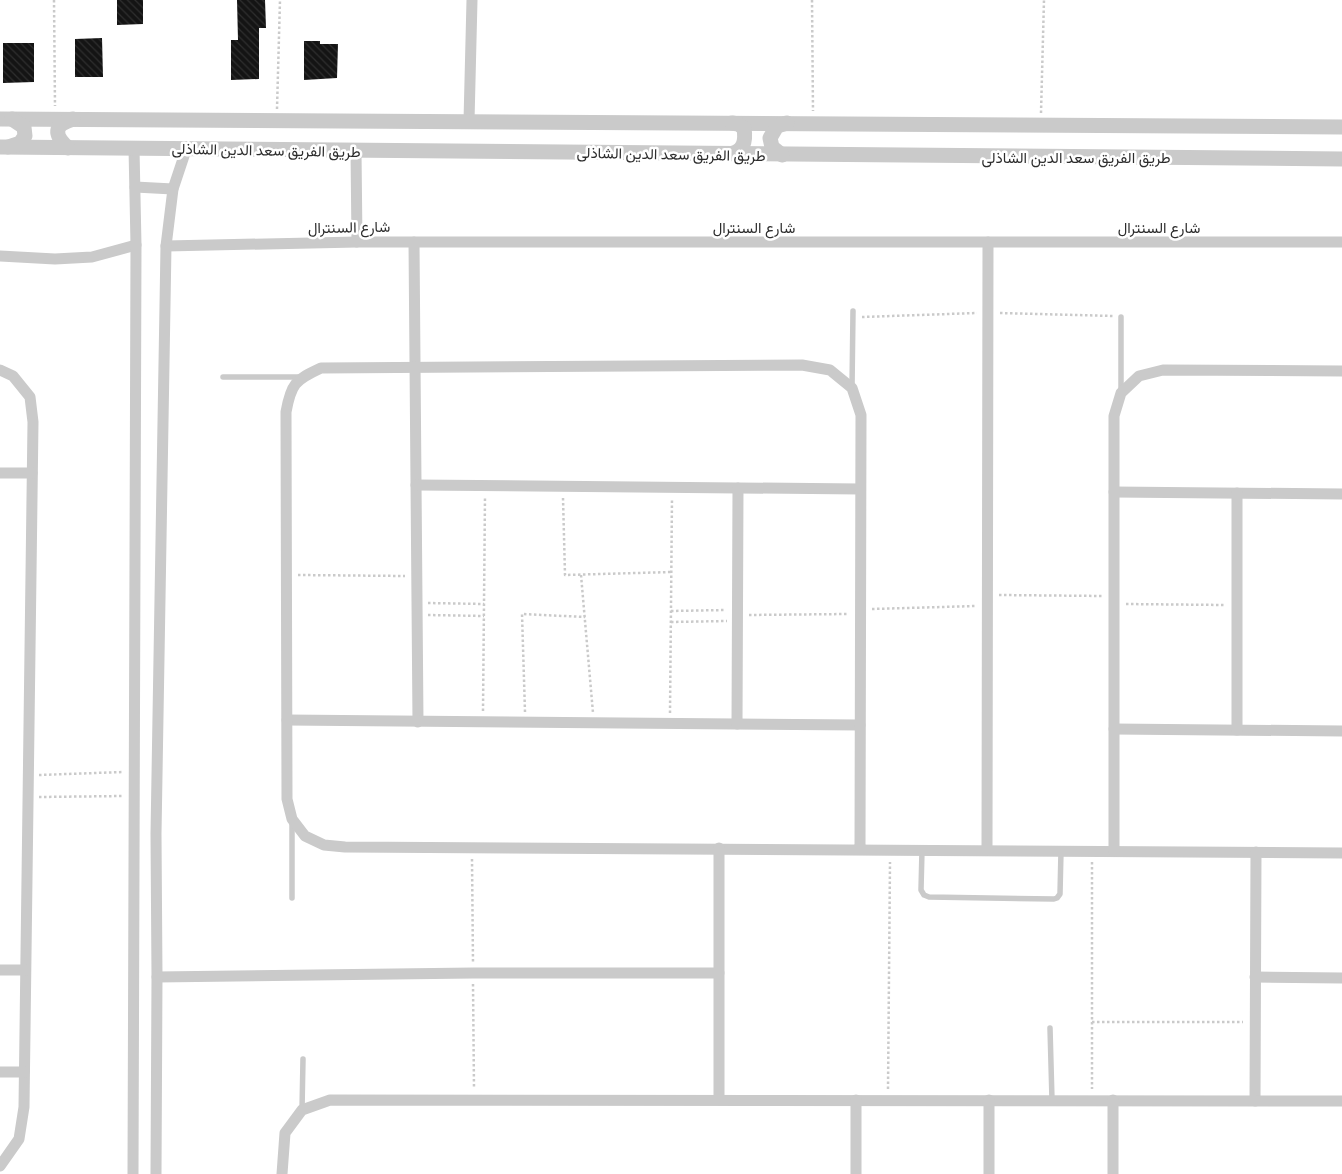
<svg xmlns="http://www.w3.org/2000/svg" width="1342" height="1174" viewBox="0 0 1342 1174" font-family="'IBM Plex Sans',Vazirmatn,sans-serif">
<defs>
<pattern id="building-back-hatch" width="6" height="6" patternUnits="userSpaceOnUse" patternTransform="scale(1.25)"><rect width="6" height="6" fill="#141414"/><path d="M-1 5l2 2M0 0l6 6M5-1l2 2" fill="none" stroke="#2e2e2e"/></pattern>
</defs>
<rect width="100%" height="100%" fill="#fff"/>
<!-- building -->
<g fill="url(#building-back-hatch)">
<polygon points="117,0 143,0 143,24 117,25"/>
<polygon points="237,0 265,0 266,28 259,28 259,79 231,80 231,40 238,40"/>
<polygon points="102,38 103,77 75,77 75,39"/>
<polygon points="304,41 320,41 320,44 338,44 337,78 304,80"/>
<polygon points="3,43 34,43 34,82 3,83"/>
</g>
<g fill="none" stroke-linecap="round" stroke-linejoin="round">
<!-- path -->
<g stroke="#cacaca" stroke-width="2.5" stroke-dasharray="2.5 2.5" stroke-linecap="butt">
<polyline points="54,0 55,106"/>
<polyline points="812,0 813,111"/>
<polyline points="277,109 280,0"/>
<polyline points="1041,113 1044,0"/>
<polyline points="1000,313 1114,316"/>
<polyline points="862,317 977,313"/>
<polyline points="563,498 565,575 672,572"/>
<polyline points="298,575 405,576"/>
<polyline points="581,575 593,713"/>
<polyline points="999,595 1103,596"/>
<polyline points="428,603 484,604"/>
<polyline points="1126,604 1225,605"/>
<polyline points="872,609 976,606"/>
<polyline points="671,611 726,610"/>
<polyline points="428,615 484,616"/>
<polyline points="749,615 848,614"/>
<polyline points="671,622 727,621"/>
<polyline points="483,711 485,496"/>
<polyline points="525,712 522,614 585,617"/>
<polyline points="670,713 672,498"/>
<polyline points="39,775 123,772"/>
<polyline points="39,797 124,796"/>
<polyline points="472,859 473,963"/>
<polyline points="1092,862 1092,1089"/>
<polyline points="473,984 474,1088"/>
<polyline points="1092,1022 1243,1022"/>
<polyline points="888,1089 890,862"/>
</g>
<!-- service -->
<g stroke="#cacaca" stroke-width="5.5">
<polyline points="223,377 302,377"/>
<polyline points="852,388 853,311"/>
<polyline points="1121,391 1121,317"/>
<polyline points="922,850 921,890 924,895 929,897 1054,899 1057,898 1060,894 1061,851"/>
<polyline points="292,898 292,821"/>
<polyline points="1050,1028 1052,1100"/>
<polyline points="302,1110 303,1059"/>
</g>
<!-- minor -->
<g stroke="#cacaca" stroke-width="11">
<polyline points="469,121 472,0"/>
<polyline points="356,151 357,242"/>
<polyline points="135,187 173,189"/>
<polyline points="414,242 418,722"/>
<polyline points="166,246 357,242 1342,242"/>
<polyline points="0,256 55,259 92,257 136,245"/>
<polyline points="0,370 13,376 30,397 33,422 24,1107 19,1139 0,1166"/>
<polyline points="0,473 32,473"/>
<polyline points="416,485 860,489"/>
<polyline points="1114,492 1342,494"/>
<polyline points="287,720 860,725"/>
<polyline points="737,724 738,488"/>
<polyline points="1114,729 1342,731"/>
<polyline points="1237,730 1237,493"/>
<path d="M 860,849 L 861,415 L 852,388 L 830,370 L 802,365 L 321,368 C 295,380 291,384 286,412 L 287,799 L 292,819 L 305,836 L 324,845 L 345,847 L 1342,853"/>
<polyline points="987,850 988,242"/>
<polyline points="1114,851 1114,416 1121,393 1139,376 1163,370 1342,371"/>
<polyline points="0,970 25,970"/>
<polyline points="157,977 473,973 719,973"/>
<polyline points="1255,977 1342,978"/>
<polyline points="0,1072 24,1072"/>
<polyline points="719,1100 719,848"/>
<polyline points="1255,1101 1256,852"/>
<polyline points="133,1174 136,245 134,148"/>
<polyline points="156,1174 157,977 156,834 166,246 173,189 186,150"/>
<polyline points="282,1174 285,1133 302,1110 330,1100 1342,1101"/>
<polyline points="856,1174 856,1100"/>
<polyline points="989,1174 989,1100"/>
<polyline points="1113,1174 1113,1100"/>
</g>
<!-- tertiary -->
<g stroke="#cacaca" stroke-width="15">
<polyline points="0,119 1342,127"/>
<polyline points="0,147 1342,159"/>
<polyline points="8,147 20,143 25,136 24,127 12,119"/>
<path d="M 68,148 C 54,135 53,125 73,119"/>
<path d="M 729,154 C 744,152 746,141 744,128 L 738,124 L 732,123"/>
<polyline points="782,155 772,147 770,138 777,126 787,123"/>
</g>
</g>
<g text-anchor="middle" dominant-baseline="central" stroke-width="5" stroke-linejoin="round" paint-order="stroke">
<!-- street labels -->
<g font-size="15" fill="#2d2d2d" stroke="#fff">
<text transform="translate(266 150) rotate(1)">طريق الفريق سعد الدين الشاذلى</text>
<text transform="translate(671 154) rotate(1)">طريق الفريق سعد الدين الشاذلى</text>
<text x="1076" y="157">طريق الفريق سعد الدين الشاذلى</text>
<text transform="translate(349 227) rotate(-1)">شارع السنترال</text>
<text x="754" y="227">شارع السنترال</text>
<text x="1159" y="227">شارع السنترال</text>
</g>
</g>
</svg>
